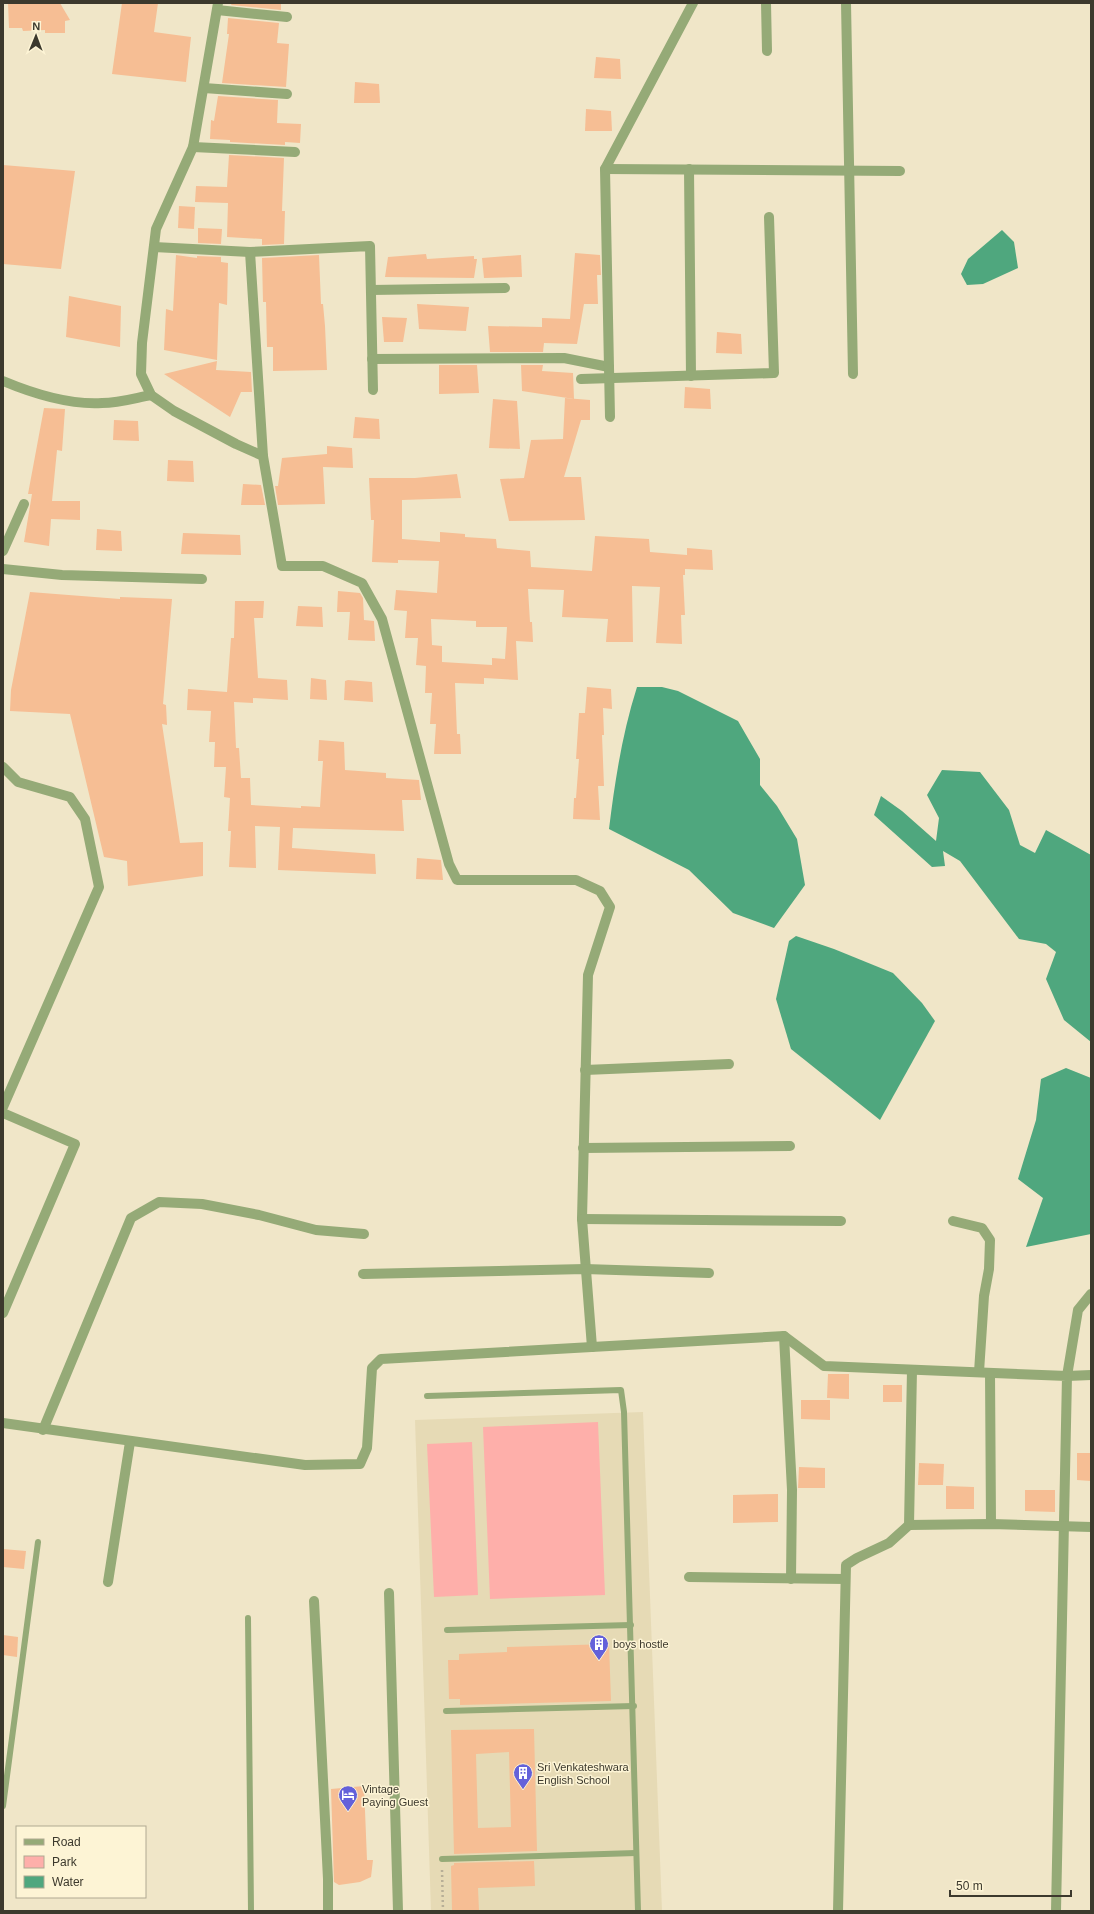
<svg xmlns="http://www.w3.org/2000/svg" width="1094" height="1914" viewBox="0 0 1094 1914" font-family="Helvetica,sans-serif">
<rect width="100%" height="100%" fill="#f0e6c8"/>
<!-- built -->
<polygon fill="#e6dab5" points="643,1412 662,1911 431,1911 415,1420"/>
<!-- green -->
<g fill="#feafaa">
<polygon points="598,1422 605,1595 490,1599 483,1427"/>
<polygon points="472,1442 478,1595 434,1597 427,1444"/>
</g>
<!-- water -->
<g fill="#4fa77e">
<polygon points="1002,230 1014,242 1018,268 983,284 967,285 961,274 968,259"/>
<path d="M 637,687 L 662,687 L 678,691 L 738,721 L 760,759 L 760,785 L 777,806 L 797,839 L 805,885 L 774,928 L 733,913 L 689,870 L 609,829 C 615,781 622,734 637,687 Z"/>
<polygon points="942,770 980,772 1009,810 1020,845 1035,853 1046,830 1091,855 1091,1042 1064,1020 1046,979 1056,952 1046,944 1019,939 960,861 943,851 945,866 932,867 874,815 881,796 902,811 936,841 939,818 927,795"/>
<polygon points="796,936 834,949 893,973 922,1003 935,1021 880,1120 791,1049 776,999 789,941"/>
<polygon points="1066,1068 1091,1078 1091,1234 1026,1247 1043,1198 1018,1179 1036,1120 1041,1079"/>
</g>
<!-- building -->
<g fill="#f6be94" fill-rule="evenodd">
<polygon points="8,3 60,3 70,20 65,21 65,33 45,33 45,30 23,31 22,28 9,28"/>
<polygon points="122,3 158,3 154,32 191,37 186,82 112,74"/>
<polygon points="232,3 281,3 281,10 231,5"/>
<polygon points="228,18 279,23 277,43 289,44 286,87 222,83 229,34 227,34"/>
<polygon points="596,57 620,59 621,79 594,78"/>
<polygon points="355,82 379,84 380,103 354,103"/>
<polygon points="218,96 278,100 277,123 301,124 300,143 285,142 285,145 230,142 230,140 210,139 211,120 214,121"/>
<polygon points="586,109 611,111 612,131 585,131"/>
<polygon points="229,155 284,158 282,211 285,211 284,244 262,245 262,239 227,237 228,203 195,202 196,186 227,187"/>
<polygon points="3,165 75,171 61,269 3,264"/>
<polygon points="179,206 195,207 194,229 178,228"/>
<polygon points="198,228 222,229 221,244 198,243"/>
<polygon points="575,253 600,255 601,275 597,275 598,304 584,304 577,344 544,343 543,352 490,352 488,326 542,327 542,318 570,319"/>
<polygon points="426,254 427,259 474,256 474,259 477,259 474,278 385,277 388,257"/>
<polygon points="176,255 197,258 197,256 221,257 221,262 228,263 227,305 219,303 217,360 164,350 166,309 173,311"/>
<polygon points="319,255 321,304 323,304 325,326 327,370 273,371 273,347 267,347 266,302 263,302 262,258"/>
<polygon points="521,255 522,277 484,278 482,258"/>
<polygon points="69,296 121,306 120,347 66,337"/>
<polygon points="417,304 469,307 466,331 419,329"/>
<polygon points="382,317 407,318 403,342 384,342"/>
<polygon points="717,332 741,334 742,354 716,353"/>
<polygon points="217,361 216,370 251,372 252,392 241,392 230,417 164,374"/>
<polygon points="439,365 477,365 479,393 439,394"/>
<polygon points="521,365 543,365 542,371 573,373 574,399 522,391"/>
<polygon points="685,387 710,389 711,409 684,408"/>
<polygon points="565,398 590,400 590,420 581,420 564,477 581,477 585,520 509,521 500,479 524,478 531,440 563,439"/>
<polygon points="493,399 517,401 520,449 489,448"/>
<polygon points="44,408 65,409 62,451 57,450 52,501 80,501 80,520 51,519 49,546 24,542 32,494 28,494"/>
<polygon points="355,417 379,419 380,439 353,438"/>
<polygon points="114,420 138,421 139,441 113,440"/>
<polygon points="327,446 352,448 353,468 323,467 325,504 278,505 275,486 278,486 282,458 327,454"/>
<polygon points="168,460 193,461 194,482 167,481"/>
<path d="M 457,474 L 461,498 L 402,500 L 402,539 L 440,542 L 440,532 L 465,534 L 465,537 L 496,539 L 497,548 L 530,551 L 531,567 L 592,571 L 595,536 L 649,539 L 650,552 L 687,555 L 687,548 L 712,550 L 713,570 L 685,569 L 685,575 L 683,575 L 685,615 L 681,615 L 682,644 L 656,643 L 660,587 L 632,586 L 633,642 L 606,642 L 608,619 L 562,617 L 564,590 L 528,589 L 530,622 L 532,622 L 533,642 L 516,641 L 518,680 L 484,678 L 484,684 L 455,683 L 457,734 L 460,734 L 461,754 L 434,754 L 436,724 L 430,724 L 432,693 L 425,693 L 426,666 L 416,665 L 418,638 L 405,638 L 407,611 L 394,610 L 396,590 L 437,593 L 439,561 L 398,560 L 398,563 L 372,562 L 374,520 L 371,520 L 369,478 L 415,478 ZM 431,619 L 476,621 L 476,627 L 507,627 L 505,659 L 492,658 L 492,665 L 442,662 L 442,646 L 432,645 Z"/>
<polygon points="243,484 261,485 265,505 241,505"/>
<polygon points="97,529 121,531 122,551 96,550"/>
<polygon points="183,533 240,535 241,555 181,554"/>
<polygon points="338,591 360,593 363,598 364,620 374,621 375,641 348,640 350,612 337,612"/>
<polygon points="30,592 120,599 120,597 172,599 163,704 166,705 167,725 162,724 180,843 203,842 203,876 128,886 127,861 104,857 70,714 10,711 11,690"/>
<polygon points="235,601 264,601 263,618 254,618 258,678 287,680 288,700 253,698 253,703 234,702 236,748 239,748 241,778 250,778 251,805 301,808 301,806 320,807 323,761 318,761 319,740 344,742 345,770 386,773 386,778 419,780 421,800 402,800 404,831 293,828 292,848 375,854 376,874 278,870 280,827 255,826 256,868 229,867 231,831 228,831 230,798 224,797 226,767 214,767 215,742 209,742 211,711 187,710 188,689 227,692 231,638 234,638"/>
<polygon points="298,606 322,607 323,627 296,626"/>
<polygon points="311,678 326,680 327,700 310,699"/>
<polygon points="348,680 372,682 373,702 344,700 345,681"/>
<polygon points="587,687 611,689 612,709 603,708 604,735 602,735 604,786 598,786 600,820 573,819 574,798 576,798 579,759 576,759 579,713 585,713"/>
<polygon points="417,858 441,860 443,880 416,879"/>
<polygon points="828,1374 849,1374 849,1399 827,1398"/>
<rect x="883" y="1385" width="19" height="17"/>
<polygon points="801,1400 830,1400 830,1420 801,1419"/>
<polygon points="1077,1453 1091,1453 1091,1481 1077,1480"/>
<polygon points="919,1463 944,1464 943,1485 918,1485"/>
<polygon points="799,1467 825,1468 825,1488 798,1488"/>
<polygon points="946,1486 974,1487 974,1509 946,1509"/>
<polygon points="1025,1490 1055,1490 1055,1512 1025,1511"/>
<polygon points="778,1494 778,1522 733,1523 733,1495"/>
<polygon points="3,1549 26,1551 24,1569 3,1567"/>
<polygon points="3,1635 18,1637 17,1657 3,1655"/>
<polygon points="609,1644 611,1701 460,1705 460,1699 449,1699 448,1660 459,1660 459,1654 507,1652 507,1647"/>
<path d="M 534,1729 L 537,1851 L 454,1854 L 451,1730 ZM 509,1752 L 511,1827 L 478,1828 L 476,1754 Z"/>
<polygon points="364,1786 367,1860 373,1860 371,1877 360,1882 339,1885 334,1882 331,1789"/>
<polygon points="534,1861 535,1886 478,1888 479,1911 452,1911 451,1866 454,1865 454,1863"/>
</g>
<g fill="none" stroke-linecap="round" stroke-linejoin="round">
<!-- path -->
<polyline stroke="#b7af97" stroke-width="2.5" stroke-dasharray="2 3" stroke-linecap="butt" points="442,1870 443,1911"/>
<!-- lane -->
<g stroke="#95aa77" stroke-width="6">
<polyline points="427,1396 621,1390 624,1412 638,1911"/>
<polyline points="248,1618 251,1911"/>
<polyline points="447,1630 631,1625"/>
<polyline points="446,1711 634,1706"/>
<polyline points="3,1806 38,1542"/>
<polyline points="442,1859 636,1853"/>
</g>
<!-- street -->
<g stroke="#95aa77" stroke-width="10">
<polyline points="218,3 193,147 156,229 142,343 141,374 151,395 174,411 236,444 263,456 282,566 323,566 362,583 382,619 449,864 457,880 576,880 600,891 610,907 588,975 582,1219 592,1347"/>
<polyline points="766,3 767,51"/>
<polyline points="846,3 853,374"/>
<polyline points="217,10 287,17"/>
<polyline points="204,88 287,94"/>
<polyline points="193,147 295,152"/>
<polyline points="605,169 900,171"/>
<polyline points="689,169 691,376"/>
<polyline points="154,247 250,252 370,246 373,390"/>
<polyline points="250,252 263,456"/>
<polyline points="371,290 505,288"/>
<polyline points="372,359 564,358 609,367"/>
<polyline points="581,379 774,373 769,217"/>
<path d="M 3,381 C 34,394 69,405 102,403 C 119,403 135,398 151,395"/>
<polyline points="610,417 605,169 693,3"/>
<polyline points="3,551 24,504"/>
<polyline points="3,569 62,575 202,579"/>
<polyline points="3,767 18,782 70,797 85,819 99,887 3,1107"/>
<polyline points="585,1070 729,1064"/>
<polyline points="3,1113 75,1144 3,1313"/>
<polyline points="583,1148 790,1146"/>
<polyline points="582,1219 841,1221"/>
<polyline points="953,1221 982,1228 990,1240 989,1269 984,1296 979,1372"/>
<polyline points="363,1274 585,1269 709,1273"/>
<polyline points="1091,1294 1078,1310 1067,1376 1091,1375"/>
<polyline points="784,1336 792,1490 791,1579"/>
<polyline points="990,1373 991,1524"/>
<polyline points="3,1423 305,1465 360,1464 367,1448 372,1368 381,1359 784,1336 824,1366 1067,1376 1056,1911"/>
<polyline points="43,1430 131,1218 159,1202 202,1204 259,1215 316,1230 364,1234"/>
<polyline points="909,1525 991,1524 1091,1527"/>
<polyline points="689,1577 845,1579"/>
<polyline points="108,1582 130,1442"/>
<polyline points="389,1593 398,1911"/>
<polyline points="314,1601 328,1879 328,1911"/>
<polyline points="838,1911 846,1565 857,1558 889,1543 909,1525 912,1370"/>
</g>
</g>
<!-- icons -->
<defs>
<g id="building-pin" transform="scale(1)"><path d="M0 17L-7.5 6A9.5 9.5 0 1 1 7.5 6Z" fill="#6461da" stroke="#fdf4d5"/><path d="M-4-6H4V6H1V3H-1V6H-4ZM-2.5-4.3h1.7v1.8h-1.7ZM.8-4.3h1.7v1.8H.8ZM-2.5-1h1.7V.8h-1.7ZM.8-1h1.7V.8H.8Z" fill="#fff"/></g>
<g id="hotel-pin" transform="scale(1)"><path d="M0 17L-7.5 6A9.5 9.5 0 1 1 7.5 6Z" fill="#6461da" stroke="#fdf4d5"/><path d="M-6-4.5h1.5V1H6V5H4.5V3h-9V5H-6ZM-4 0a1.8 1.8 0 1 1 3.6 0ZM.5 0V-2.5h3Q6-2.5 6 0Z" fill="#fff"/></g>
</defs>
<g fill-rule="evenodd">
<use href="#building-pin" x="599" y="1644"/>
<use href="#building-pin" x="523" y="1773"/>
<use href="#hotel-pin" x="348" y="1795"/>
</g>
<g text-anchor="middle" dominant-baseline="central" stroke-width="3" stroke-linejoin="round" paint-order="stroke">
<!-- poi labels -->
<g font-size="11" fill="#3c392d" stroke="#fdf4d5" text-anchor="start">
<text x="613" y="1644">boys hostle</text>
<text x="537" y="1767">Sri Venkateshwara<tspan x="537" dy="13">English School</tspan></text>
<text x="362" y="1789">Vintage<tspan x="362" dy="13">Paying Guest</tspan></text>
</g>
</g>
<!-- border -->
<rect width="1094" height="1914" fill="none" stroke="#3c392d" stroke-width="8"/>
<!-- legend -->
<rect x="16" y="1826" width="130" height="72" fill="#fdf4d5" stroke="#b0a992"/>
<rect x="24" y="1839" width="20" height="6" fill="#95aa77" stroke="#b0a992"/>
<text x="52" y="1846" font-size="12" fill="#3c392d">Road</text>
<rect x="24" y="1856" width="20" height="12" fill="#feafaa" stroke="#b0a992"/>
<text x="52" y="1866" font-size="12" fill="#3c392d">Park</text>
<rect x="24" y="1876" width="20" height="12" fill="#4fa77e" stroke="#b0a992"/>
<text x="52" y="1886" font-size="12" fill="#3c392d">Water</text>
<!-- north arrow -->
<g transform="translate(36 36) rotate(1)" stroke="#fdf4d5" stroke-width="3" paint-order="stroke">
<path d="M0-3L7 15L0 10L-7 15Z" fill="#3c392d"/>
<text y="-6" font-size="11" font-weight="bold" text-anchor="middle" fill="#3c392d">N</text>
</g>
<!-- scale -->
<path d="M950 1890v6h121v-6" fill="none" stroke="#3c392d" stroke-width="2"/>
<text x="956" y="1890" font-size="12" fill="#3c392d" stroke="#fdf4d5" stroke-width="3" paint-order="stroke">50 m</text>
</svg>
